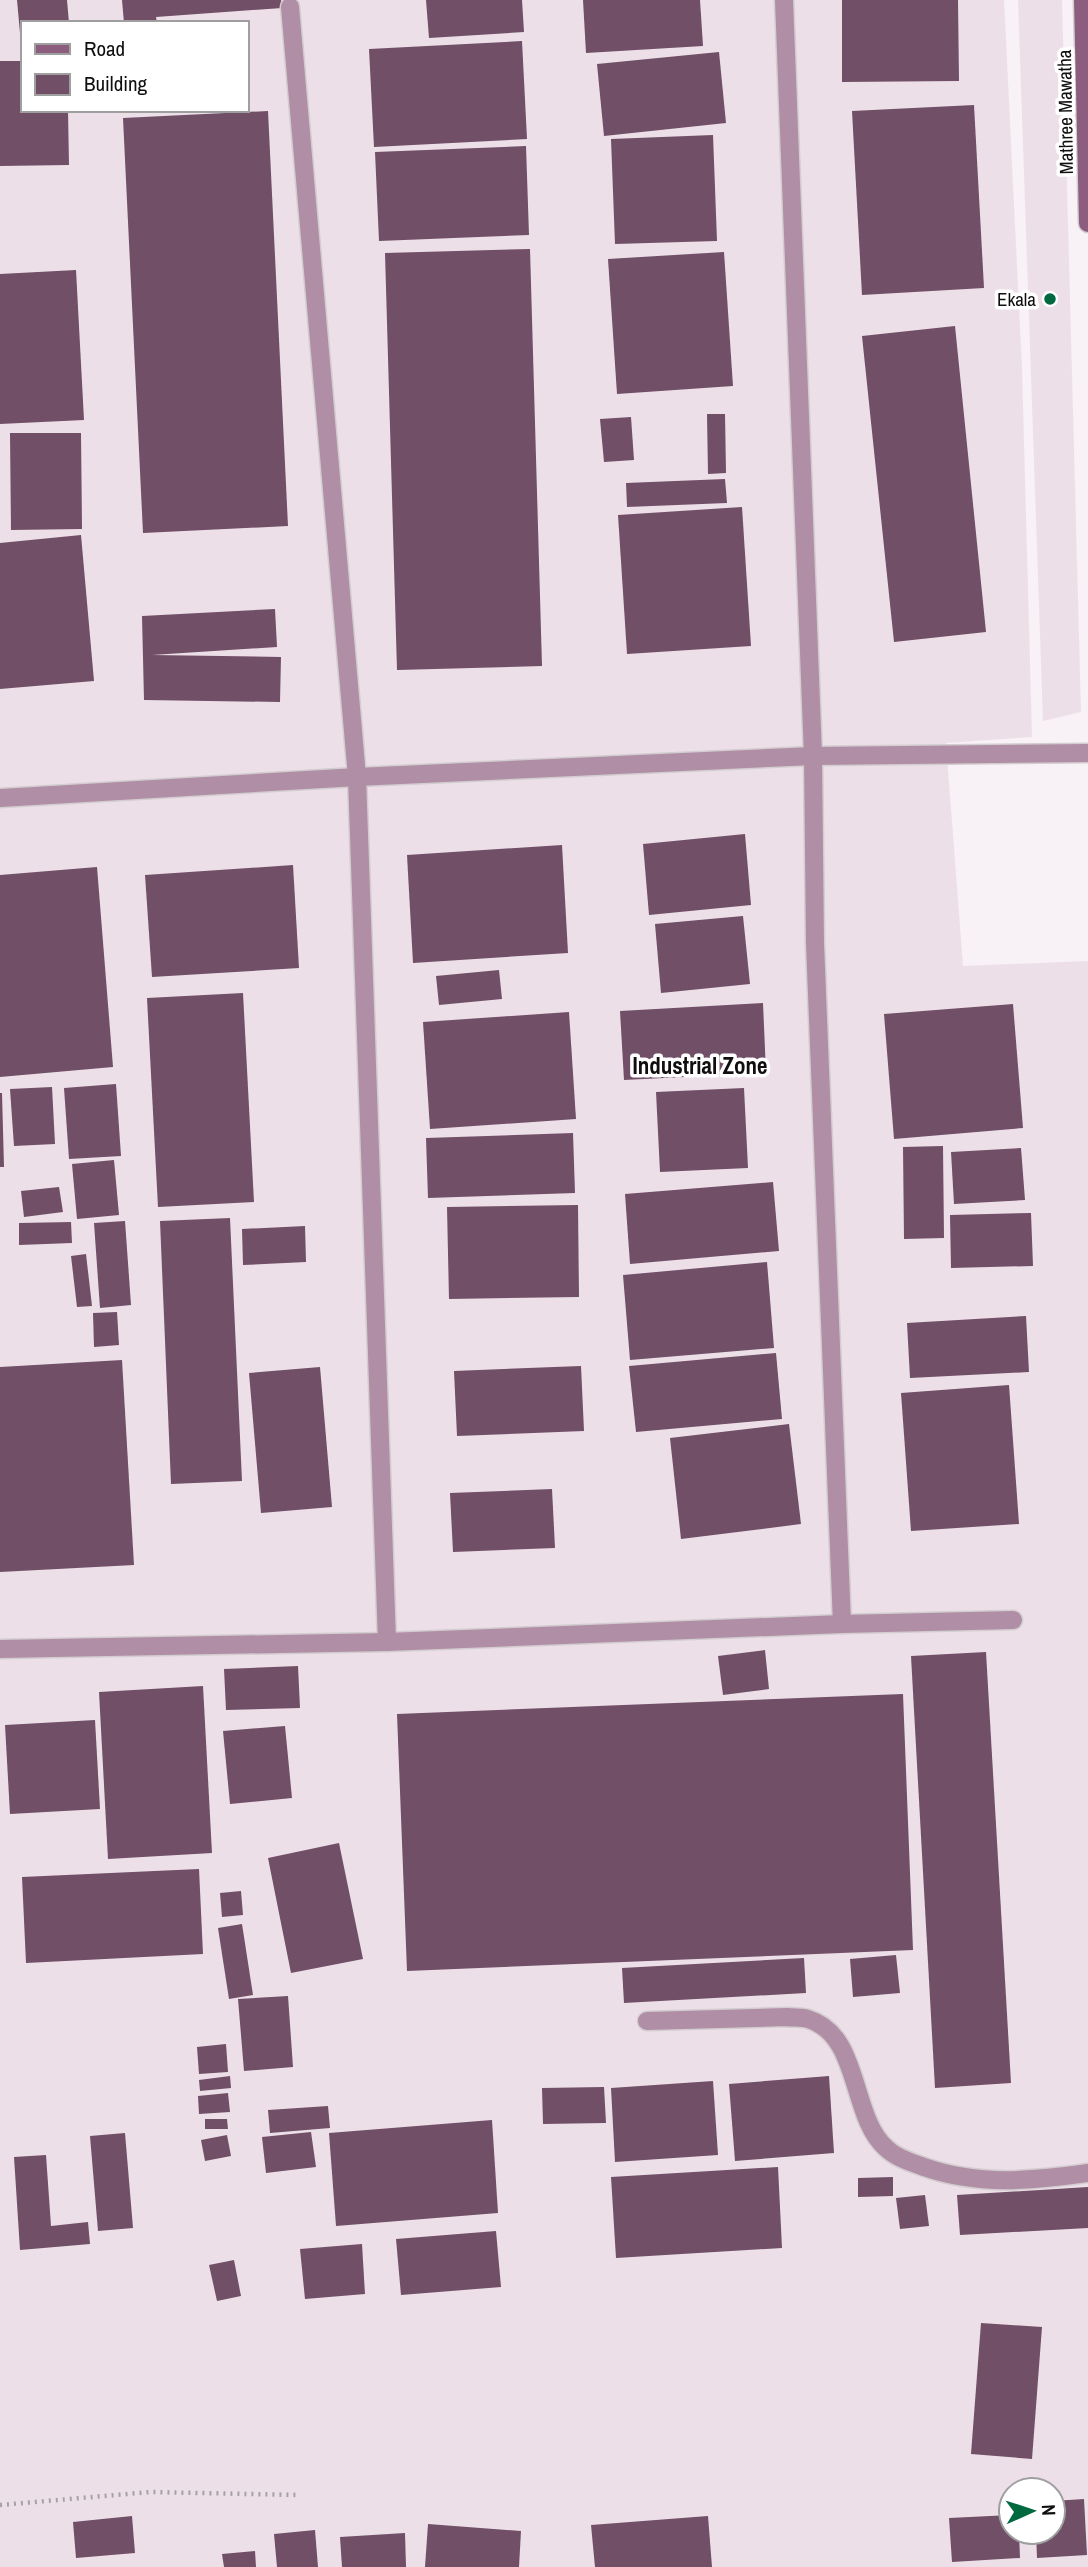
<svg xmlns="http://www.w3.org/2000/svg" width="1088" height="2567" viewBox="0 0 1088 2567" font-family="'Archivo Narrow',sans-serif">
<rect width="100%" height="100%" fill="#f8f1f5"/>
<!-- built -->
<g fill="#eddfe8" fill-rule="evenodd">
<path d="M 0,0 L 1004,0 L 1022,368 L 1032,737 L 946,743 L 963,966 L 1088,961 L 1088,2567 L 0,2567 ZM 23,23 L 247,23 L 247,110 L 23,110 ZM 1011,2490 L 1053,2490 L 1053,2532 L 1011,2532 Z"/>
<polygon points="1018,0 1062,0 1081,712 1043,721"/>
</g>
<!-- building -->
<g fill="#704f67">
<polygon points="17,0 67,0 69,23 23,23 23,44 21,44"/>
<polygon points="122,0 281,0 282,8 156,17 157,23 124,23"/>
<polygon points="426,0 522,0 524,32 429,38"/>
<polygon points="583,0 700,0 703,46 586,53"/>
<polygon points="842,0 958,0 959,81 842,82"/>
<polygon points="522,41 527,139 374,147 369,49"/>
<polygon points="719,52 726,123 604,136 597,64"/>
<polygon points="0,61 23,61 23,110 68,110 69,165 0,166"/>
<polygon points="974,105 984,288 862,295 852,111"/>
<polygon points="268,111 288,526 143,533 123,118"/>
<polygon points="713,135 717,241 615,244 611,139"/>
<polygon points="526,146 529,235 379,241 375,152"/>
<polygon points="530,249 542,666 397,670 385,253"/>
<polygon points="724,252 733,386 617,394 608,259"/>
<polygon points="76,270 84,420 0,424 0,274"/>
<polygon points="955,326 986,632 894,642 862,336"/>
<polygon points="707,414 725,414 726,473 708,474"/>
<polygon points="631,417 634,460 604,462 600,419"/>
<polygon points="10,433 81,433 82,529 11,530"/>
<polygon points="725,479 727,503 627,507 626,483"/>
<polygon points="742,507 751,646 627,654 618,515"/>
<polygon points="81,535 94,681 0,689 0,543"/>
<polygon points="275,609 277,647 152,655 281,657 280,702 144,700 142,616"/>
<polygon points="745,834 751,905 649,915 643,844"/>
<polygon points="562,845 568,953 413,963 407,855"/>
<polygon points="293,865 299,968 152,977 145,875"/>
<polygon points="97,867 113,1067 0,1077 0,875"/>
<polygon points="743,916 750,984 661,993 655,924"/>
<polygon points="499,970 502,999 439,1005 436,976"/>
<polygon points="243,993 254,1202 158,1207 147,998"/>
<polygon points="763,1003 766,1073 624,1080 620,1011"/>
<polygon points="1013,1004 1023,1128 894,1139 884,1014"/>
<polygon points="569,1012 576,1119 430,1129 423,1022"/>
<polygon points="116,1084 121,1156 69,1159 64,1088"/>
<polygon points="52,1087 55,1144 14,1146 10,1089"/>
<polygon points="744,1088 748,1168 660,1172 656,1092"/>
<polygon points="0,1093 2,1093 4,1167 0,1167"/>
<polygon points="573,1133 575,1193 428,1198 426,1138"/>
<polygon points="943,1146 944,1238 904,1239 903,1147"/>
<polygon points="1021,1148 1025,1200 954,1204 951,1152"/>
<polygon points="114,1160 119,1215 77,1219 72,1164"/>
<polygon points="773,1182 779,1251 630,1264 625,1194"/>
<polygon points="59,1187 63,1212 24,1217 21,1191"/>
<polygon points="578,1205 579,1297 449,1299 447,1207"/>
<polygon points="1031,1213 1033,1266 951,1268 950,1215"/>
<polygon points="230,1218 242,1481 171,1484 160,1221"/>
<polygon points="125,1221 131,1305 100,1308 94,1223"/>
<polygon points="71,1222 72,1243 19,1245 19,1223"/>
<polygon points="305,1226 306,1262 243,1265 242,1229"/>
<polygon points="86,1254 92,1306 77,1307 71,1256"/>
<polygon points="767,1262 774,1348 630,1360 623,1275"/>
<polygon points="117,1312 119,1345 94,1347 93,1313"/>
<polygon points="1026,1316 1029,1372 910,1378 907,1323"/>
<polygon points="776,1353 782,1419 636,1432 629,1366"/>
<polygon points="122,1360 134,1565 0,1572 0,1367"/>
<polygon points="581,1366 584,1431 457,1436 454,1371"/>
<polygon points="320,1367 332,1507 261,1513 249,1373"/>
<polygon points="1009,1385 1019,1524 911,1531 901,1393"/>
<polygon points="789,1424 801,1524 681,1539 670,1438"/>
<polygon points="552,1489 555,1548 453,1552 450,1493"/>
<polygon points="765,1650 769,1689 723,1695 718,1656"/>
<polygon points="986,1652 1011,2083 935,2088 911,1656"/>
<polygon points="298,1666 300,1708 226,1710 224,1669"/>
<polygon points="203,1686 212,1853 108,1859 99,1692"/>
<polygon points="903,1694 913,1950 407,1971 397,1714"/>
<polygon points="95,1720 100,1809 10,1814 5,1725"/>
<polygon points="285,1726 292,1798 230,1804 223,1731"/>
<polygon points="339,1843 363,1959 291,1973 268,1858"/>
<polygon points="199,1869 203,1954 26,1963 22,1877"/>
<polygon points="241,1891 243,1915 222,1917 220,1893"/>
<polygon points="242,1924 253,1995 229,1999 218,1928"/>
<polygon points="896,1955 900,1993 853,1997 850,1959"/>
<polygon points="804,1958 806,1993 624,2003 622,1968"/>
<polygon points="288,1996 293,2067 244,2071 238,1999"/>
<polygon points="226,2044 228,2072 199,2074 197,2047"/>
<polygon points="230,2076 231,2088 200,2091 199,2080"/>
<polygon points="829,2076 834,2153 735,2161 729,2084"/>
<polygon points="713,2081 718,2155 615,2162 611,2088"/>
<polygon points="604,2087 606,2123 543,2124 542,2088"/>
<polygon points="228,2093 230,2112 199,2114 198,2096"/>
<polygon points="328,2106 330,2128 270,2133 268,2110"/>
<polygon points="205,2119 227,2119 228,2129 205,2129"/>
<polygon points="492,2120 498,2213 336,2226 329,2133"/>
<polygon points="311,2132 316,2167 266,2173 262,2137"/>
<polygon points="125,2133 133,2228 98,2231 90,2136"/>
<polygon points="227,2135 231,2156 205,2161 201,2140"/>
<polygon points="46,2155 51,2226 88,2222 90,2244 20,2250 14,2157"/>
<polygon points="778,2167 782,2248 616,2258 611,2177"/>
<polygon points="893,2177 893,2196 858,2197 858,2178"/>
<polygon points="1088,2187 1088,2228 960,2235 957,2195"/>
<polygon points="925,2195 929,2226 900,2229 896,2198"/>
<polygon points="496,2231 501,2287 401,2295 396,2239"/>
<polygon points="362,2244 365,2294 305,2299 300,2249"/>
<polygon points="234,2260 241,2296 217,2301 209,2265"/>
<polygon points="981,2323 1042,2327 1032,2459 971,2454"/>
<polygon points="1084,2499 1087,2555 1037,2558 1036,2532 1053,2532 1053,2501"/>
<polygon points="1011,2515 1011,2532 1019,2532 1020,2558 952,2562 949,2518"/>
<polygon points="132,2516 135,2553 76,2558 73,2522"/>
<polygon points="708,2516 712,2567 595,2567 591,2525"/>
<polygon points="428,2524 521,2531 519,2567 425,2567"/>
<polygon points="315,2530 318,2567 277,2567 274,2534"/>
<polygon points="405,2533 406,2567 342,2567 340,2537"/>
<polygon points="255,2551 256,2567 224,2567 222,2554"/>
</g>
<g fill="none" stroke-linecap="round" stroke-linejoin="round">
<!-- lane casing -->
<g stroke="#d3cdd0" stroke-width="21">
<g id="lane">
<polyline points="784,0 813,756 815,943 842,1624"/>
<polyline points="290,7 357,777 387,1642"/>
<polyline points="0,798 357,777 813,756 1088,753"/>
<polyline points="0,1649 387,1642 842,1624 1013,1620"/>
<path d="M 647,2021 L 787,2017 C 794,2018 802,2017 808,2019 C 861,2035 850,2116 886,2148 C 896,2158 911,2162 924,2167 C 978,2186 1032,2181 1088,2173"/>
</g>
</g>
<!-- secondary casing -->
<g stroke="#d3cdd0" stroke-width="21">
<polyline id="secondary" points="1083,0 1088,223"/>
</g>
<!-- path -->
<polyline stroke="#a6a1a4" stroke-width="4.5" stroke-dasharray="2 5" stroke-linecap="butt" points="0,2505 150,2492 300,2495"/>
<!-- lane -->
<use href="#lane" stroke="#b08ea5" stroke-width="18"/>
<!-- secondary -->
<use href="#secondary" stroke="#8d5d7f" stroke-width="18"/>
</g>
<!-- markers -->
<circle fill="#01693f" stroke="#fff" stroke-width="2.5" cx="1050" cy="299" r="7"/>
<g text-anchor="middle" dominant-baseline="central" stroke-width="7" stroke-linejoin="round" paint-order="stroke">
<!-- street labels -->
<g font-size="19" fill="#100e0f" stroke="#fff">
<text transform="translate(1065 112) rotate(-91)">Mathree Mawatha</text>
</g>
<!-- poi labels -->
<g font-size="19" fill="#100e0f" stroke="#fff" text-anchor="end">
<text x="1036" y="299">Ekala</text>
</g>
<!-- quarter labels -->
<g font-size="23" font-weight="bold" fill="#100e0f" stroke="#fff">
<text x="700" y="1065">Industrial Zone</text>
</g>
</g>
<!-- legend -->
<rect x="21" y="21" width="228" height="91" fill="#ffffff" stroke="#9f9f9f" stroke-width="2"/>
<rect x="35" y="44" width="35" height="10" fill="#8d5d7f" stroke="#9f9f9f" stroke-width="2"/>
<text x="84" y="56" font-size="21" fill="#100e0f">Road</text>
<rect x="35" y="74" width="35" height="21" fill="#704f67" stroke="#9f9f9f" stroke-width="2"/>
<text x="84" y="91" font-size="21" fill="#100e0f">Building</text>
<!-- north arrow -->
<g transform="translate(1032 2511) rotate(87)"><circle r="33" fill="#ffffff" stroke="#9f9f9f" stroke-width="2"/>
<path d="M0-5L12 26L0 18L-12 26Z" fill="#01693f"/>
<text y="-10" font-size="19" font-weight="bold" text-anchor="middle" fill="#100e0f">N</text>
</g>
</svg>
